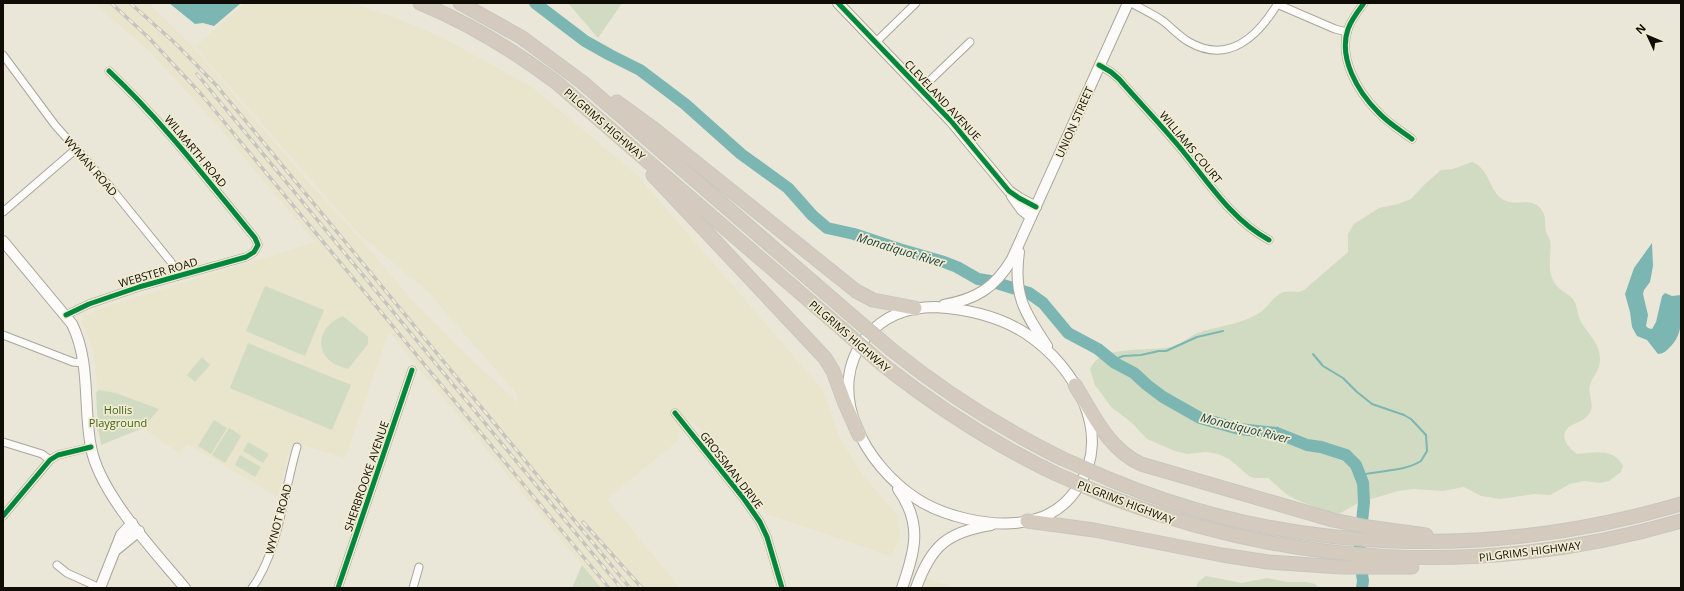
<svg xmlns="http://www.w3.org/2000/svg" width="1684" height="591" viewBox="0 0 1684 591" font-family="'Open Sans',sans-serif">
<rect width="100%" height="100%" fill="#eae7d9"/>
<!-- built -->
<g fill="#e9e4cc">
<polygon points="94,3 148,3 172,26 191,45 313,187 363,242 413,301 456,345 518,403 516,393 426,290 357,232 195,47 245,3 352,3 396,18 445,39 532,87 636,174 823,390 840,439 862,474 897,515 900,536 898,542 891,556 766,514 758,500 693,421 678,433 681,438 607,499 680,588 601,588 389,332 345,458 292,442 278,497 187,444 179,453 143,428 159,409 116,393 98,390 93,350 82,322 83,316 108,306 315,242 216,124 150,52"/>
<polygon points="923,577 957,588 920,588"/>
</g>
<!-- green -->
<g fill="#d1dbc2">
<polygon points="568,3 622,3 598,38"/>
<path d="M 1472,162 C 1490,168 1488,191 1504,200 C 1516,207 1531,196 1541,209 C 1547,216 1544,223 1546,232 C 1547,235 1549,237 1550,240 C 1552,254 1546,269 1554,282 C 1558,290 1566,292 1572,298 C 1577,303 1577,313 1580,320 C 1587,333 1601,344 1600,360 C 1600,370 1592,377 1590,385 C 1587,395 1596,404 1589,414 C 1582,425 1561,423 1565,440 C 1567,446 1572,450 1577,454 C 1594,453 1613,447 1623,466 L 1621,472 L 1609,481 L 1600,483 L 1584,481 L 1570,484 L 1550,495 L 1535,494 L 1500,499 L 1481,496 L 1464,487 L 1443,491 L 1414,489 L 1398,491 L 1358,503 L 1341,513 L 1335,514 L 1323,511 L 1295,499 L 1286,494 L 1268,478 L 1254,478 L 1249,476 L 1229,459 L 1218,454 L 1206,452 L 1187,454 L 1175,451 L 1147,439 L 1132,423 L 1111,407 L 1095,385 L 1090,369 C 1100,344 1148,352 1171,347 C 1182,344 1192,334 1203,331 C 1221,326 1240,324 1256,315 C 1267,310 1272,296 1284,292 C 1291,290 1297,294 1304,290 L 1348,252 L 1348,234 L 1354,224 L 1379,208 L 1398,204 L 1411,199 L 1425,184 L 1441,170 L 1453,169 Z"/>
<polygon points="265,286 324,310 305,356 246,331"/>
<path d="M 343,316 L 368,337 L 368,344 L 348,369 C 341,367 335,365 330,361 C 312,345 324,323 343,316 Z"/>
<polygon points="248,343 351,385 332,430 230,388"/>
<polygon points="202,357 210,365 195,382 187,375"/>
<polygon points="98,390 116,393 159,409 143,428 101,445 98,428 96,393"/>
<polygon points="214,420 227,428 211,454 198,446"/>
<polygon points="229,428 241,436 225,463 212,455"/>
<polygon points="248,442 269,454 263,463 243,451"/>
<polygon points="240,455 261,467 255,477 235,465"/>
<polygon points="582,565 601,588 572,588"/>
<polygon points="1206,576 1242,583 1267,578 1287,582 1306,582 1315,584 1319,588 1196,588 1198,582"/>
</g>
<!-- water -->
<g fill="#7bb6b3">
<polygon points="169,3 241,3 214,26 203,23 195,24"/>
<path d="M 1652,243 L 1653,266 L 1650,282 L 1644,290 L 1643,294 L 1648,315 L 1646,326 L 1648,328 L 1652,329 L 1656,322 L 1662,296 L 1665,293 L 1672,296 L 1681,295 C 1681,314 1684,333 1671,346 C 1667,350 1664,354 1658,354 L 1647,340 L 1637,336 L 1632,327 L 1630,312 L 1625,294 L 1634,268 Z"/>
</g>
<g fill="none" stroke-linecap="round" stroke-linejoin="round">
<!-- stream -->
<g stroke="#7bb6b3" stroke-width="2">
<path d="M 1313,354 L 1323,366 L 1343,378 L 1357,392 L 1372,404 L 1404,415 L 1411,419 L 1426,435 L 1427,451 L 1421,461 C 1403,472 1382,470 1361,475"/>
<polyline points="1111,361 1123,356 1141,355 1159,351 1166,351 1197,337 1223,331"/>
</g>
<!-- river -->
<polyline stroke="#7bb6b3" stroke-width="12" points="535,3 585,41 610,55 640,70 685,104 741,154 788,188 812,215 827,228 854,234 899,249 944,262 957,267 978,279 990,281 1029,293 1043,303 1068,333 1098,349 1115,363 1134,373 1147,385 1163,397 1200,418 1239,429 1277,433 1307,445 1321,447 1346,455 1356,465 1363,483 1364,502 1359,552 1363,581 1362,588"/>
<!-- street casing -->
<g stroke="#a8a69b" stroke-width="9">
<g id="street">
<path d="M 1131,3 C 1142,9 1153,14 1163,21 C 1172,28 1180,37 1189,42 C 1229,65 1259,35 1278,3"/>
<path d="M 1364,3 C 1358,11 1351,20 1348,29 C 1338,58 1358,92 1378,112 C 1388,123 1400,130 1412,139"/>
<polyline points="1277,4 1335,29 1347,32"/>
<polyline points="876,42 916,3"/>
<polyline points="3,55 55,125 111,188 171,262 178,276"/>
<path d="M 1099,65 L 1111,72 L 1119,79 C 1140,103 1162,126 1182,150 C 1208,182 1232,220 1269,240"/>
<polyline points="921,89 970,42"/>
<polyline points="3,212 76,149"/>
<path d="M 66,315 L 89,304 L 139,287 L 246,257 L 254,252 L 258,245 L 255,238 C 208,181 163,122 109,71"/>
<polyline points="3,335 73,362 84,363"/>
<polyline points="675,413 744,499 760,522 767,537 782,588"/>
<polyline points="3,442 42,454 50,460"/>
<polyline points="3,516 50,460 58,455 91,447"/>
<polyline points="57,565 67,573 100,588"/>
<path d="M 252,588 C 279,552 284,490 297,447"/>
<polyline points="338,588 412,370"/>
<polyline points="413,588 419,567"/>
</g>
</g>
<!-- secondary casing -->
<g stroke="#a8a69b" stroke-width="12">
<g id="secondary">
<polyline points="838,3 951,121 1009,191 1019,198 1036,207"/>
<polyline points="1012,196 1022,210 1031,217"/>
<path d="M 3,241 L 72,324 C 91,363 83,406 91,447 C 99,493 155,552 185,588"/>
<path d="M 1019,252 C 1013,294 1024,312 1047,346"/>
<path d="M 944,305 C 976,299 995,288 1012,259 L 1128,3"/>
<path d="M 935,307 C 967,309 1000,316 1028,335 C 1074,366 1114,433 1078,487 C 1068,503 1054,514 1036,519 C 1014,526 989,524 967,519 C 950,515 932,509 917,499 C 866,466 822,391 867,336 C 885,315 908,307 935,307 Z"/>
<path d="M 898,489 C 923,524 915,551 902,588"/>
<polyline points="117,549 139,531"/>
<polyline points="100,588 121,535 132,523"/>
<path d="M 916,588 C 931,546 947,532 991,525"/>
</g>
</g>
<!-- highway casing -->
<g stroke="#c8c6bf" stroke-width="15">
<g id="highway">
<path d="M 420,3 C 469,23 514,51 557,83 L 842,329"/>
<polyline points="460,3 521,37 582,82 852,316"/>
<polyline points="617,102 654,129 856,291 873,300 915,308"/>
<polyline points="653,175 825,358 833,371 844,401 859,435"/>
<path d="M 892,350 C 945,393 1001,428 1061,458"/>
<path d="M 882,364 C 935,406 992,443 1054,473"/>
<path d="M 1075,385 C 1093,414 1108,449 1141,464 L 1333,520 L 1368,527 L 1426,535"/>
<path d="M 1109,479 C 1291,556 1493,559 1681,504"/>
<path d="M 1102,494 C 1290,568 1487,578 1681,521"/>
<polyline points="1027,521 1094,530 1222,555 1268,562 1341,567 1412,567"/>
</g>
</g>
<!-- street -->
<use href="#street" stroke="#fcfbf9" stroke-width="7"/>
<!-- secondary -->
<use href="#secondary" stroke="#fcfbf9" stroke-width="10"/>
<!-- highway -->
<use href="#highway" stroke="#d4cbbe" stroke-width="13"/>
<!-- rail casing -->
<g stroke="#c5c4c0" stroke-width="3.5">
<g id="rail">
<polyline points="111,3 149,38 201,94 609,588"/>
<polyline points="130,3 175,43 217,86 630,588"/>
<polyline points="197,74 621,588"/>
<polyline points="583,522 642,588"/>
</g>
</g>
<!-- rail -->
<use href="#rail" stroke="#f1ebd2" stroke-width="2" stroke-dasharray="6" stroke-linecap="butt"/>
<!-- highway-bridge casing -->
<g stroke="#c8c6bf" stroke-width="15" stroke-linecap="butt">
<g id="highway-bridge">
<polyline points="852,316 892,350"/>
<polyline points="842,329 882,364"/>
<polyline points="1061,458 1109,479"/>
<polyline points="1054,473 1102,494"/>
</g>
</g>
<!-- highway-bridge -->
<use href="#highway-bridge" stroke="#d4cbbe" stroke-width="13"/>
<!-- cycleway casing -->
<g stroke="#f1ebd2" stroke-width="8">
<g id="cycleway">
<polyline points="838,3 951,121 1009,191 1019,198 1036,207"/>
<path d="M 1364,3 C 1358,11 1351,20 1348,29 C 1338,58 1358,92 1378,112 C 1388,123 1400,130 1412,139"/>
<path d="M 1099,65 L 1111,72 L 1119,79 C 1140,103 1162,126 1182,150 C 1208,182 1232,220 1269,240"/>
<path d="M 66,315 L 89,304 L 139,287 L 246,257 L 254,252 L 258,245 L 255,238 C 208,181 163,122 109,71"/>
<polyline points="675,413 744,499 760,522 767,537 782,588"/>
<polyline points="3,516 50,460 58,455 91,447"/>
<polyline points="338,588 412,370"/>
</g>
</g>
<!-- cycleway -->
<use href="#cycleway" stroke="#00873e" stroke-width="5"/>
</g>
<g text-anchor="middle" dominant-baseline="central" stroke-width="3.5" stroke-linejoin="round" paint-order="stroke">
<!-- street labels -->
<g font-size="11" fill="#0f0d05" stroke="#f1ebd2">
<text transform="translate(943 100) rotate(47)">CLEVELAND AVENUE</text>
<text transform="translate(1074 122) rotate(-66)">UNION STREET</text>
<text transform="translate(605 124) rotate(41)">PILGRIMS HIGHWAY</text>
<text transform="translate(1191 147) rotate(50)">WILLIAMS COURT</text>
<text transform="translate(196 151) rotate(50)">WILMARTH ROAD</text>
<text transform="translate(91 166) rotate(49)">WYMAN ROAD</text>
<text transform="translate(158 272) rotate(-16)">WEBSTER ROAD</text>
<text transform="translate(850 336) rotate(41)">PILGRIMS HIGHWAY</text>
<text transform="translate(732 470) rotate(52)">GROSSMAN DRIVE</text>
<text transform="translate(366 476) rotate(-71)">SHERBROOKE AVENUE</text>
<text transform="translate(1126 502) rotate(21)">PILGRIMS HIGHWAY</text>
<text transform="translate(278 519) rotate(-75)">WYNOT ROAD</text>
<text transform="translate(1530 551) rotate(-7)">PILGRIMS HIGHWAY</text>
</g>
<!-- park labels -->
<g font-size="11" fill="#3f6418" stroke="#f1ebd2">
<text x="118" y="409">Hollis<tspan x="118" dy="13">Playground</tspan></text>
</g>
<!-- water labels -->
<g font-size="12" font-style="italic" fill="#1d4546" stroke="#f1ebd2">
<text transform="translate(901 250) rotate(17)">Monatiquot River</text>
<text transform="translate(1245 428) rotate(14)">Monatiquot River</text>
</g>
</g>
<!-- border -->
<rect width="1684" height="591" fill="none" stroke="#0f0d05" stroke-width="8"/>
<!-- north arrow -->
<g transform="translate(1648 36) rotate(314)" stroke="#f1ebd2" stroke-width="3" paint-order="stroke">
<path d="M0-3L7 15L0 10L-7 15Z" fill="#0f0d05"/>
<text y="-6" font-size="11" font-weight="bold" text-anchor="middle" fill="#0f0d05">N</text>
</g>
</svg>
